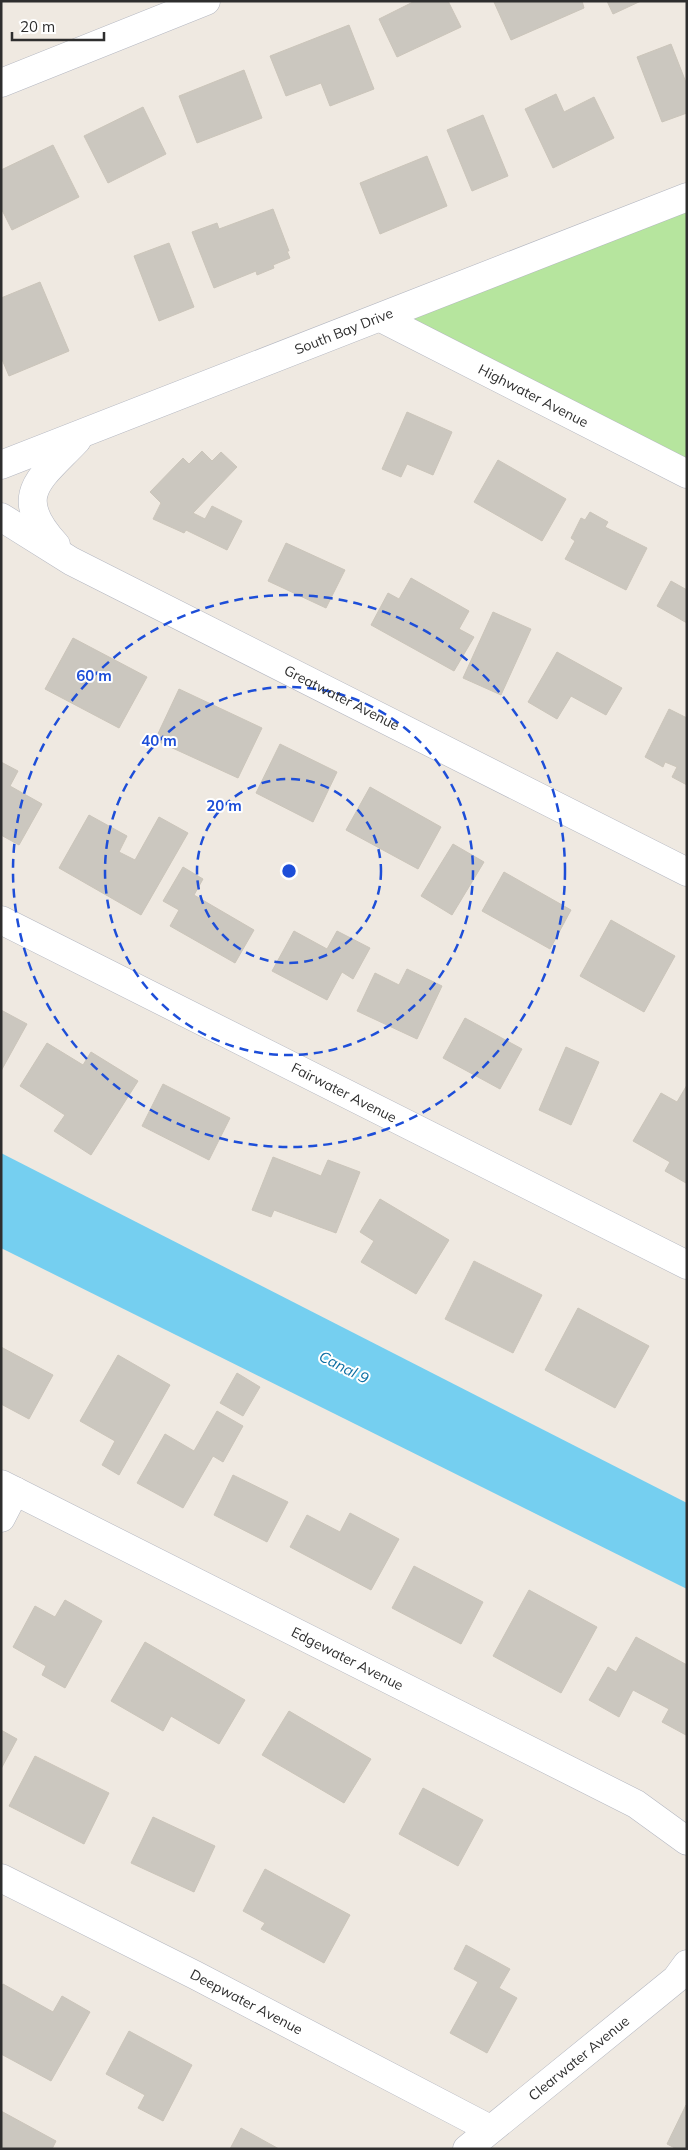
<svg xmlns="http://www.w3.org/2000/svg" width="688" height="2150" viewBox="0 0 688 2150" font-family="Mulish,sans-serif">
<rect width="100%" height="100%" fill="#efe9e1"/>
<!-- green -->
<polygon fill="#b6e59e" points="687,199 687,468 395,319"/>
<!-- water -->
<polygon fill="#75cff0" points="1,1153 687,1503 687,1589 1,1248"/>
<!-- building -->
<g fill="#cbc7bf" stroke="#cbc5ba">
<polygon points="415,1 448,1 461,27 397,57 379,19"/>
<polygon points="582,1 584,8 511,40 494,2"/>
<polygon points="607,1 641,1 613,14"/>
<polygon points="349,25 374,89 330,106 321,83 286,96 270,56"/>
<polygon points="671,44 687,85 687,113 662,122 637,57"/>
<polygon points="244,70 262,118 197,143 179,96"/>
<polygon points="556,94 564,112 594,97 614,138 553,168 525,109"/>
<polygon points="143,107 166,154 108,183 84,136"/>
<polygon points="483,115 508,176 472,191 447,130"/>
<polygon points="53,145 79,197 12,230 1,208 1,170"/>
<polygon points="427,156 447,206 380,234 360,183"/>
<polygon points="273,209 289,251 287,251 290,258 273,265 274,268 257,275 256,271 214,288 192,232 217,223 219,229"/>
<polygon points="169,243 194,307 159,321 134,256"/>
<polygon points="40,282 69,351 9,376 1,357 1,298"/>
<polygon points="407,412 452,432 433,475 407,464 401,477 382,469"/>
<polygon points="202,451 212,461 221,452 237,467 193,513 205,519 212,506 242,521 227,550 186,530 184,533 153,519 161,503 150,492 183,458 189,464"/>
<polygon points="498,460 566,499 542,541 474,502"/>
<polygon points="590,512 608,522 605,527 647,548 626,590 565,559 575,541 571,538 581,518 585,520"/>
<polygon points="286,543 345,570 326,608 268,581"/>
<polygon points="411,578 469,611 459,629 474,637 454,671 371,625 388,593 399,599"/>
<polygon points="671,581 687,590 687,623 657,606"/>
<polygon points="493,612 531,629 501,695 463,678"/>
<polygon points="73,638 147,677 119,728 45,689"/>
<polygon points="557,652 622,688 606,715 571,696 557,719 528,702"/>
<polygon points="179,689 262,728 238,778 155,740"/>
<polygon points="669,709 687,718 687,785 672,777 677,767 665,762 663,767 645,757"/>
<polygon points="280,744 337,772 313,822 256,793"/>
<polygon points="1,762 18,771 10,786 42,804 19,845 1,835"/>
<polygon points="370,787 441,827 418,869 346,830"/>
<polygon points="89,815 127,836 119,852 135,860 159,817 188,833 141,915 59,868"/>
<polygon points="453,844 484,862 452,915 421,896"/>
<polygon points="183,867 203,879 194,895 254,930 235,963 170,926 179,910 163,901"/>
<polygon points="504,872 571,910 550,949 482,911"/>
<polygon points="611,920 675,956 644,1012 580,976"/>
<polygon points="294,931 327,949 337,931 370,948 353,979 342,972 327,1000 272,971"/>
<polygon points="407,969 442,986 417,1039 357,1011 375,973 399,985"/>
<polygon points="1,1010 27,1024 1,1071"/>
<polygon points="465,1018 522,1049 500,1089 443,1058"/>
<polygon points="47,1043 83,1065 91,1052 138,1081 91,1155 54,1131 65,1115 20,1086"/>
<polygon points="566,1047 599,1062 571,1125 539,1110"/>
<polygon points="163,1084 230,1118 209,1160 142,1126"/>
<polygon points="687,1085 687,1181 686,1183 665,1171 670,1162 633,1141 661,1093 677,1102"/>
<polygon points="273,1157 321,1176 328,1160 360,1172 336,1233 274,1210 271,1217 252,1210"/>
<polygon points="380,1199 449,1240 416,1294 361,1262 374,1241 360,1232"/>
<polygon points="474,1261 542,1295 513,1353 445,1319"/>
<polygon points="578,1308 649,1346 615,1408 545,1370"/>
<polygon points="1,1347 53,1375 29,1419 1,1404"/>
<polygon points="118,1355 170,1385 119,1475 102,1465 115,1441 80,1421"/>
<polygon points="237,1373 260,1387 243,1416 220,1403"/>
<polygon points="217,1411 243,1426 223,1462 213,1456 183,1508 137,1483 165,1434 194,1451"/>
<polygon points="233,1475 288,1502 267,1542 214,1515"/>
<polygon points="350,1513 399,1539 371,1590 290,1547 307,1515 340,1532"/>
<polygon points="414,1566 483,1602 461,1644 392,1608"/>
<polygon points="529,1590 597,1627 561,1693 493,1656"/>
<polygon points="65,1600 102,1621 65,1688 42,1675 46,1666 13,1647 35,1606 55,1617"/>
<polygon points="636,1637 687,1665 686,1735 662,1722 669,1709 633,1690 619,1717 589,1700 608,1667 616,1672"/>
<polygon points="145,1642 245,1700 219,1744 171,1716 163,1731 111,1701"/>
<polygon points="289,1711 371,1759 344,1803 262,1755"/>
<polygon points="1,1730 17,1739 1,1769"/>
<polygon points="35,1756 109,1793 84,1844 9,1806"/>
<polygon points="423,1788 483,1820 458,1866 399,1834"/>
<polygon points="153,1817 215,1846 194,1892 131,1863"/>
<polygon points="265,1869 350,1915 324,1963 261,1929 265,1923 243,1911"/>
<polygon points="466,1945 510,1969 499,1988 517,1998 487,2053 450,2033 478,1982 454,1969"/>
<polygon points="3,1984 53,2012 62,1996 90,2012 51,2081 1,2054 1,1987"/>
<polygon points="129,2031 192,2065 163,2121 138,2108 145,2095 106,2074"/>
<polygon points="686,2105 687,2149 677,2149 667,2144"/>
<polygon points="1,2111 56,2141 52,2149 1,2149"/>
<polygon points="241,2128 279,2149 230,2149"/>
</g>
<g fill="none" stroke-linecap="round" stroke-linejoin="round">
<!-- street casing -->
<g stroke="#b4b7c1" stroke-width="29">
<g id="street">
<polyline points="1,83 206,1"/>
<path id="s1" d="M 381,318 L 687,474"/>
<path id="s2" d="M 1,465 L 687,197"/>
<path id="s3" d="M 1,517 L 71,561 L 687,872"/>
<path d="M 56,545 C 10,495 40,479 77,440"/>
<path id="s4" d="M 1,920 L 687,1265"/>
<path id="s5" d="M 1,1484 L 636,1804 L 687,1841"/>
<polyline points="1,1518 15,1491"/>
<path id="s6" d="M 1,1878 L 195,1975 L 490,2129"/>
<path id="s7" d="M 467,2149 L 676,1979 L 687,1964"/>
</g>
</g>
<!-- street -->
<use href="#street" stroke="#fff" stroke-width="28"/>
</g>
<!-- distance rings -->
<g fill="none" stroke="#1d4ed8" stroke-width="2.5" stroke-dasharray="9 6">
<circle cx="289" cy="871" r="92"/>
<circle cx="289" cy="871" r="184"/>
<circle cx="289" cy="871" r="276"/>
</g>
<g text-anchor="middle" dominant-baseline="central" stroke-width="4" stroke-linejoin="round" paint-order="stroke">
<!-- street labels -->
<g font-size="14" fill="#2e2e2e" stroke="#fff">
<text stroke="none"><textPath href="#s2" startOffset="368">South Bay Drive</textPath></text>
<text stroke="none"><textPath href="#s1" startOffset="171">Highwater Avenue</textPath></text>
<text stroke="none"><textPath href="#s3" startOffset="386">Greatwater Avenue</textPath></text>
<text stroke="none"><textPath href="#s4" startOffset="384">Fairwater Avenue</textPath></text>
<text stroke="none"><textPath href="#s5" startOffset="388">Edgewater Avenue</textPath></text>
<text stroke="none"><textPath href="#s6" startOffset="275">Deepwater Avenue</textPath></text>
<text stroke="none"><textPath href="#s7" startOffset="144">Clearwater Avenue</textPath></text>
</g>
<!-- water labels -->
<g font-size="15" font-style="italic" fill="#0d6fa3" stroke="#fff">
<text transform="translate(344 1367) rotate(27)">Canal 9</text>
</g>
</g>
<circle cx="289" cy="871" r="8" fill="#1d4ed8" stroke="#fff" stroke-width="2.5"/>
<g font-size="15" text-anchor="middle" font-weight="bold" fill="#1d4ed8" stroke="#fff" stroke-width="4" stroke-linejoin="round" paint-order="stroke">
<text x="94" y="681">60 m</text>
<text x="159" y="746">40 m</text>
<text x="224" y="811">20 m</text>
</g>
<!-- border -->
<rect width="688" height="2150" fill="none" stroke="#2e2e2e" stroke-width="5"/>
<!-- scale -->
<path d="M12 32v8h92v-8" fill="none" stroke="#2e2e2e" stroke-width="2.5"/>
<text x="20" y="32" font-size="15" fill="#2e2e2e" stroke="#ffffff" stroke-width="4" paint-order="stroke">20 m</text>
</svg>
